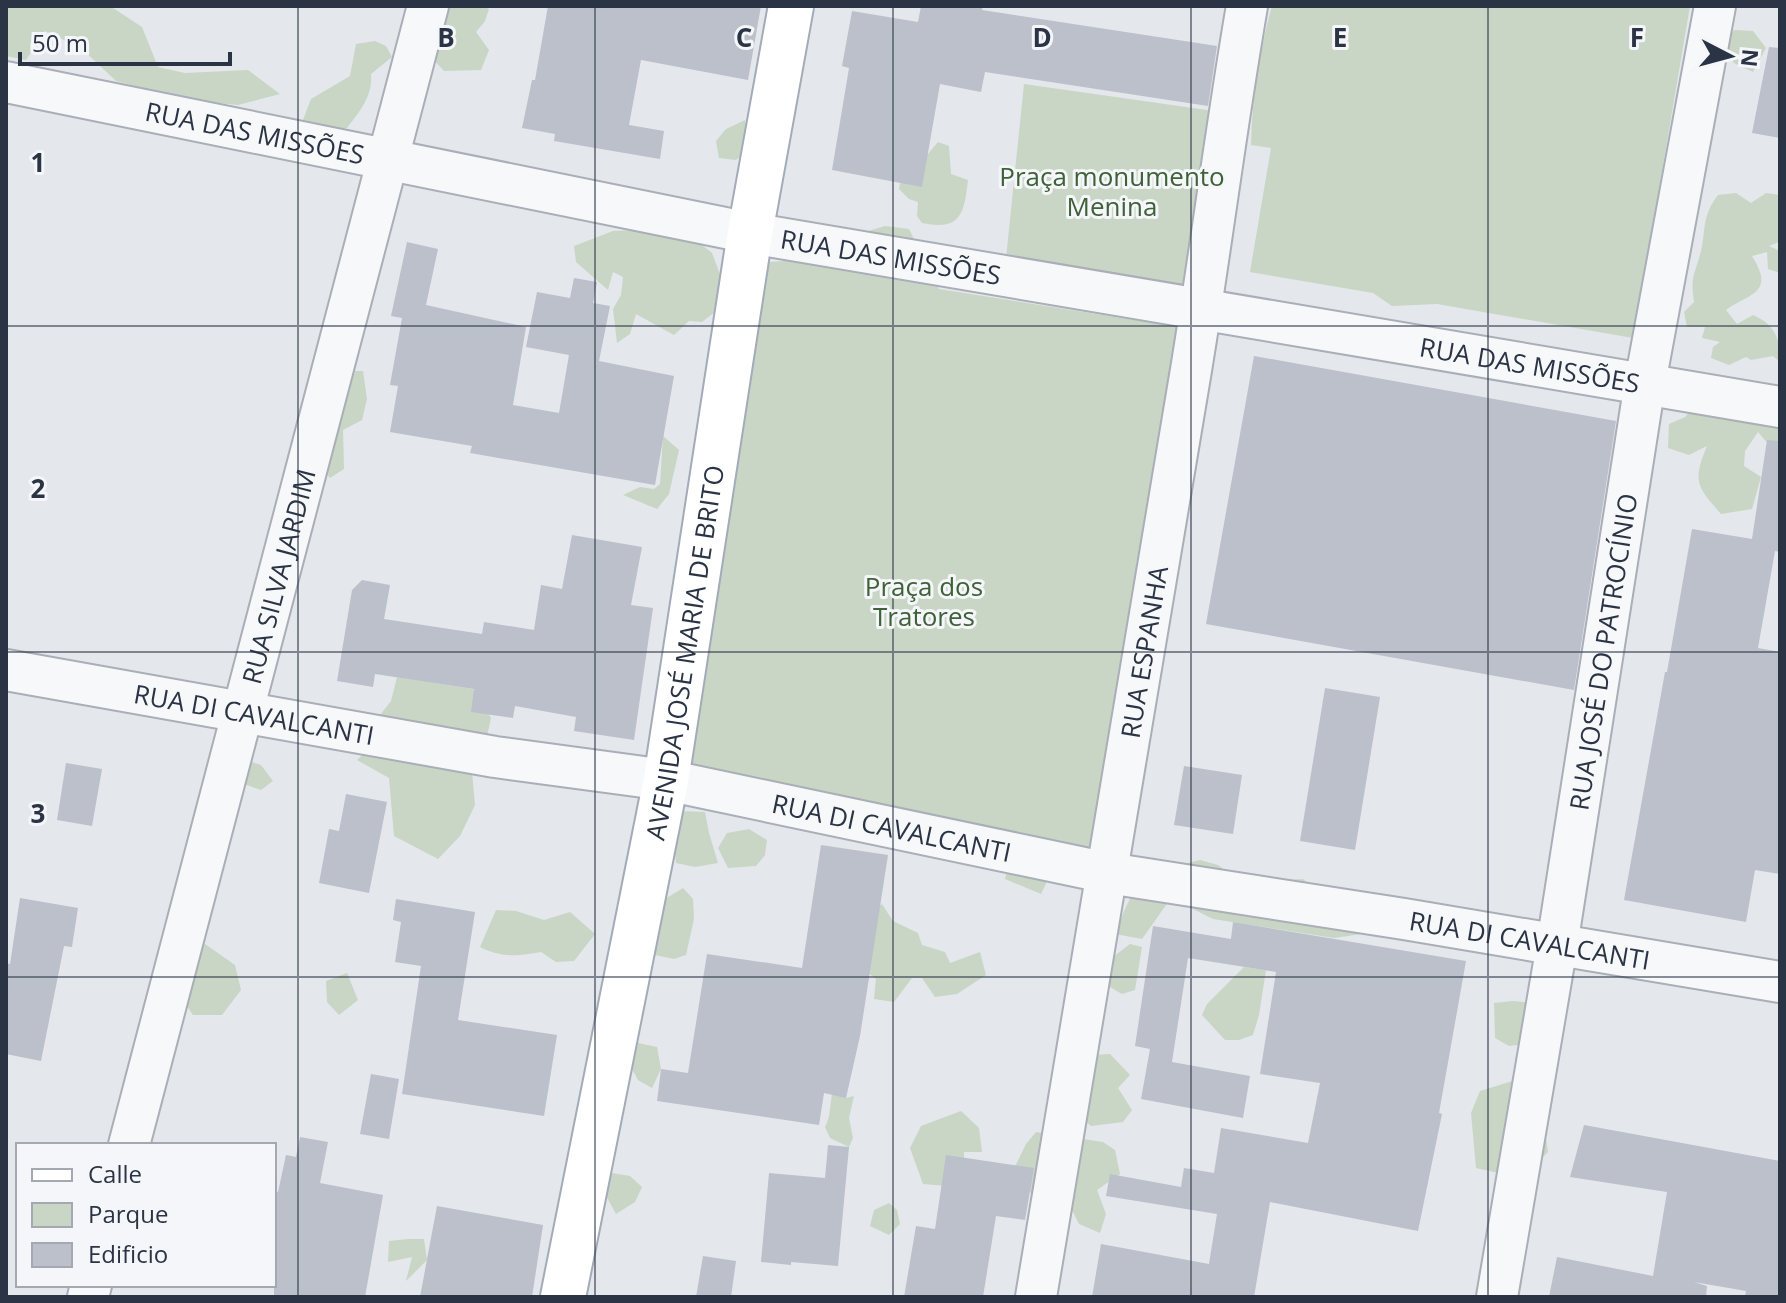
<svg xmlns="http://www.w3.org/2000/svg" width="1786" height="1303" viewBox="0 0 1786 1303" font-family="'Open Sans',sans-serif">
<rect width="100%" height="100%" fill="#e4e7ec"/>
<!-- green -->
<g fill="#c9d6c5">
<polygon points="6,6 110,6 142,27 158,67 185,73 248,70 280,94 238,105 186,100 116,81 81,48 45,31 26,60 6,56"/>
<polygon points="438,6 484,6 489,9 485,21 476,32 489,50 481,70 444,71 433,59"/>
<path d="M 1272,6 L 1690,6 L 1640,301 L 1644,322 L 1633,338 L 1437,304 L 1392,306 L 1373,293 L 1250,272 L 1271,148 L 1251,145 C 1252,97 1259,52 1272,6 Z"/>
<polygon points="1734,30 1753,31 1766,48 1753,72 1734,63 1723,44"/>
<path d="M 375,41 L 386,46 L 392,57 L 371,74 C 373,96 360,111 347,128 L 316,132 L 303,120 L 311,99 L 350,76 L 356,44 Z"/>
<polygon points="1024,84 1214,111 1198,302 1005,268"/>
<polygon points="745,120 749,149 736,160 719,158 716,141 726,129"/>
<path d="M 938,142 L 949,146 L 951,174 L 968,180 C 964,214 961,231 922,223 L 917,216 L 918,202 L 909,199 L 899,189 C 902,173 911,159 928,154 Z"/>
<path d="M 1736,193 L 1751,203 L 1766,193 L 1780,195 L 1779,242 L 1769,246 L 1780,251 L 1780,273 L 1768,269 L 1767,252 L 1752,256 C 1776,294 1749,293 1726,310 L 1737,324 L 1753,315 C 1776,325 1780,339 1780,362 L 1773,356 L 1751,360 L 1746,357 L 1729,365 L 1711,358 L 1713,347 L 1720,342 L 1702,338 L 1705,327 L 1687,327 L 1684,312 L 1694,302 C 1690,275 1695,275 1701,251 C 1706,228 1702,216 1718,195 Z"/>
<polygon points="885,226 909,229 939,289 1184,328 1107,858 1051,873 1041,894 1005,879 1013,847 667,776 736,276 770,262 798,260 855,235"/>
<polygon points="638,230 662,237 684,235 698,242 712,253 727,293 715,312 702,322 689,321 674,335 636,314 630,334 617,343 613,309 621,295 623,277 613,272 608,290 576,262 574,246 613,231"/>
<polygon points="347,371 363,371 367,399 362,420 343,430 344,469 330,478 317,461 294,440 306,392"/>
<path d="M 1697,404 L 1780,412 L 1780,449 L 1770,446 L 1758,432 L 1745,451 L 1744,466 L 1761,477 L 1752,509 L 1721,514 C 1697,486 1692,482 1707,446 L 1689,455 L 1668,448 L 1669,424 L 1685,417 Z"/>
<polygon points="663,436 679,450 669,494 657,509 623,495 640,487 654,489 660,484"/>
<polygon points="397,677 473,689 491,718 485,746 471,761 475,805 460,836 438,859 394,836 389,778 357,760 387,731 377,719 391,701"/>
<polygon points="252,762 261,765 273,781 261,790 238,782"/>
<polygon points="678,811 705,812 709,833 718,863 695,867 676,863 673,835"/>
<polygon points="749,829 767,840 765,855 756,866 728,868 718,848 727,833"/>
<path d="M 1200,860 L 1218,865 L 1238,880 L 1275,889 L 1286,880 L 1303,879 L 1368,933 L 1334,938 L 1213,919 L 1171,898 L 1142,939 L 1115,934 C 1120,923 1124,909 1130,899 C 1142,880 1179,864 1200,860 Z"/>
<polygon points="683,888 693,899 694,919 686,955 674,959 650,954 655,905"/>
<polygon points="882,904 893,921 918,933 922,945 945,952 950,963 980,952 986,975 957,994 935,997 922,978 912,978 894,1002 874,999 876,979 857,964 871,913"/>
<path d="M 496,910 L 516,911 L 544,920 L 570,912 L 595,934 L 574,961 L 556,962 L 541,952 C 519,956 501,958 480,947 Z"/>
<polygon points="205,944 235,965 241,990 222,1015 193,1015 181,997 185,953"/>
<polygon points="1130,944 1142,947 1135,990 1122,994 1110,987 1100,967"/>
<polygon points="1244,967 1266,970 1259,1015 1253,1035 1239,1040 1225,1040 1202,1015 1207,1004"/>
<polygon points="347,973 358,1000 339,1015 327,1002 326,981"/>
<polygon points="1513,1001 1533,1003 1535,1043 1509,1046 1495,1038 1494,1003"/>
<polygon points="638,1043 657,1047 661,1069 652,1088 638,1080 631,1067"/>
<polygon points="1110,1054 1130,1075 1118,1088 1132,1110 1123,1122 1091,1126 1065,1103 1094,1055"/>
<path d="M 1519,1079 L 1541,1104 L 1548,1152 C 1522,1180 1511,1176 1476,1168 L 1471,1113 L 1480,1091 Z"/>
<path d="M 834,1087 L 846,1098 L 854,1096 L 849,1118 L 853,1138 L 849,1147 L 830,1138 L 825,1127 C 832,1114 829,1102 834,1087 Z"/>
<polygon points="961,1111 979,1128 982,1152 964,1152 964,1168 946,1186 923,1184 910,1148 921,1126"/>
<polygon points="1036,1132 1103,1142 1115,1150 1120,1174 1097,1190 1106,1214 1100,1233 1079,1224 1068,1202 1044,1201 1009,1179 1026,1144"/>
<polygon points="612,1173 630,1176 642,1187 635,1202 616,1214 605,1194"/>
<polygon points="889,1203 897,1210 900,1224 889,1235 870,1226 874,1210"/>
<polygon points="408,1239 424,1239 427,1260 406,1281 412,1257 388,1262 389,1241"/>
</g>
<!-- building -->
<g fill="#bbc0ca">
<polygon points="548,6 761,6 748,80 641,60 629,125 664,131 660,159 554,141 555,134 522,128 532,80 535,80"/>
<polygon points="921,6 983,6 982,10 1217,46 1208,106 985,72 981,92 940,84 922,187 832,170 849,68 842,66 852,11 918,22"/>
<polygon points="1769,47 1780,48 1780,138 1752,133"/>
<polygon points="407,242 438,249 426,305 526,327 513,405 559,413 569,355 526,347 537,292 570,298 574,278 597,282 593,303 610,306 599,361 674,376 655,485 470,453 472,446 390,432 398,386 390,385 402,318 391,316"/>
<polygon points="1254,356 1616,421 1574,690 1206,624"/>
<polygon points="1767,440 1780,441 1780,552 1775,551 1758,648 1780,652 1780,874 1755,870 1746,922 1624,900 1665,672 1667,672 1692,529 1752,539"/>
<polygon points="572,535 642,547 631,605 653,608 634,740 574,731 576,717 515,706 513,718 471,712 474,689 375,674 373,687 337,681 352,590 362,580 390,585 384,619 482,634 484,622 534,630 541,585 562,589"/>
<polygon points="1325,688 1380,697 1355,850 1300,841"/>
<polygon points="66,763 102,769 92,826 57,820"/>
<polygon points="1184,766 1242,775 1233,834 1174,825"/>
<polygon points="346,794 387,802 369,893 319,883 329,829 339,831"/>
<polygon points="821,845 888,855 860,1036 846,1098 824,1093 819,1125 657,1101 661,1069 688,1073 707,954 802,968"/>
<polygon points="20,898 78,908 72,947 64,946 41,1061 6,1054 6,963 10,964"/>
<polygon points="396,899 475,912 458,1020 557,1035 544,1116 402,1094 421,966 395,962 401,922 393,920"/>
<polygon points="1233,922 1466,961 1439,1113 1442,1114 1418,1231 1270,1202 1254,1297 1092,1297 1101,1244 1209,1264 1217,1214 1106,1196 1110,1174 1181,1187 1184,1168 1214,1173 1221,1128 1308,1143 1320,1083 1260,1074 1276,972 1188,958 1172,1062 1250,1076 1243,1118 1141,1099 1150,1049 1135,1046 1153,926 1231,939"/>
<polygon points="371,1074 399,1079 389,1139 360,1134"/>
<polygon points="1584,1125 1780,1161 1780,1297 1745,1297 1746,1291 1694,1282 1707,1286 1706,1297 1549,1297 1557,1257 1653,1276 1667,1192 1570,1177"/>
<polygon points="300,1137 328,1142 320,1183 383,1195 365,1297 274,1297 274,1192 278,1192 286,1155 296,1157"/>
<polygon points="828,1145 849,1147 838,1266 791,1262 791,1265 761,1262 769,1173 825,1178"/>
<polygon points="946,1155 1034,1168 1025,1220 996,1216 983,1297 904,1297 916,1226 935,1229"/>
<polygon points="437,1206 543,1225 532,1297 420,1297"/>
<polygon points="703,1256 736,1261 731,1297 696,1297"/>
</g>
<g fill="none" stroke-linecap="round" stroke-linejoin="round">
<!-- minor casing -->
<g stroke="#a9aeb7" stroke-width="44">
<g id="minor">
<path id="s1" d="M 6,82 L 750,233 L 1780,407"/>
<path id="s2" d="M 6,670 L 495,757 L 666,780 L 1108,873 L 1404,919 L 1780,982"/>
<path id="s3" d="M 129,1145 L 428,6"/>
<polyline points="88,1297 91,1285"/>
<path id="s4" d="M 1036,1297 C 1086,988 1140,679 1191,370 C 1211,249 1226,127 1247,6"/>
<path id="s5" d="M 1497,1297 L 1557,945 L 1645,383 L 1715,6"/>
</g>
</g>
<!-- major casing -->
<g stroke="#a3abb8" stroke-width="48">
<g id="major">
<path id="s6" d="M 563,1297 L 666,780 L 750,233 L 791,6"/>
</g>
</g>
<!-- minor -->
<use href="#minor" stroke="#f7f8fa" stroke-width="40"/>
<!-- major -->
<use href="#major" stroke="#fff" stroke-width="44"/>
</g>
<!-- grid -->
<path fill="none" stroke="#2b3445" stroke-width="2" stroke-opacity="0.55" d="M 298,6 L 298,1297M 595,6 L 595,1297M 893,6 L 893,1297M 1191,6 L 1191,1297M 1488,6 L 1488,1297M 6,326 L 1780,326M 6,652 L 1780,652M 6,977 L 1780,977"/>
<g text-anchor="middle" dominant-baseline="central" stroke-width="6" stroke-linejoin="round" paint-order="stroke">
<!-- street labels -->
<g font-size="26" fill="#2b3445" stroke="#f4f6f9">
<text stroke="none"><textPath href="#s1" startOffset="254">RUA DAS MISSÕES</textPath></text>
<text stroke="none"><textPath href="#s1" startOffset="902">RUA DAS MISSÕES</textPath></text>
<text stroke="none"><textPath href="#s1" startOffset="1550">RUA DAS MISSÕES</textPath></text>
<text stroke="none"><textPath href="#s3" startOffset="588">RUA SILVA JARDIM</textPath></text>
<text stroke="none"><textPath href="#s5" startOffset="654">RUA JOSÉ DO PATROCÍNIO</textPath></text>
<text stroke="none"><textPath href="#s4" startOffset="654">RUA ESPANHA</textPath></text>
<text stroke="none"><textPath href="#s6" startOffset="656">AVENIDA JOSÉ MARIA DE BRITO</textPath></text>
<text stroke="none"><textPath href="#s2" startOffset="252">RUA DI CAVALCANTI</textPath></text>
<text stroke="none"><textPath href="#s2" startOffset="900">RUA DI CAVALCANTI</textPath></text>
<text stroke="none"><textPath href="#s2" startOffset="1548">RUA DI CAVALCANTI</textPath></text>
</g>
<!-- park labels -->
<g font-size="26" fill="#3f6138" stroke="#f4f6f9">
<text x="1112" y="176">Praça monumento<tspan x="1112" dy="30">Menina</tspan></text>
<text x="924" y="586">Praça dos<tspan x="924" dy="30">Tratores</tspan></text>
</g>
</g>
<g font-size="26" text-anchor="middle" font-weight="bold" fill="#2b3445" stroke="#f4f6f9" stroke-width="6" stroke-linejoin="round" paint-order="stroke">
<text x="446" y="47">B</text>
<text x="744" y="47">C</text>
<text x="1042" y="47">D</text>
<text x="1340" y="47">E</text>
<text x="1637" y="47">F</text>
<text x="38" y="172">1</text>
<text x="38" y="498">2</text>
<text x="38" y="823">3</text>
</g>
<!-- border -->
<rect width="1786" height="1303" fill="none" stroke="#2b3445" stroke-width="16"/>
<!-- legend -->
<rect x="16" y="1143" width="260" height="144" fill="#f4f6f9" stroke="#a4a8b1" stroke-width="2"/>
<rect x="32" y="1169" width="40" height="12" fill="#ffffff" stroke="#a4a8b1" stroke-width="2"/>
<text x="88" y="1183" font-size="24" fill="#2b3445">Calle</text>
<rect x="32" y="1203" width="40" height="24" fill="#c9d6c5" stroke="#a4a8b1" stroke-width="2"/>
<text x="88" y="1223" font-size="24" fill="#2b3445">Parque</text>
<rect x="32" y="1243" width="40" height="24" fill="#bbc0ca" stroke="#a4a8b1" stroke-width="2"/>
<text x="88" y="1263" font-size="24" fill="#2b3445">Edificio</text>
<!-- north arrow -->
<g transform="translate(1730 56) rotate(96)" stroke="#f4f6f9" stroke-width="6" paint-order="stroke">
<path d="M0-6L14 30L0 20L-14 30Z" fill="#2b3445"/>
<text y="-12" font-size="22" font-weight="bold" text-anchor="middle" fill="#2b3445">N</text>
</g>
<!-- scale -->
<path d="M20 52v12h210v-12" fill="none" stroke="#2b3445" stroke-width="4"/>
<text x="32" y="52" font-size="24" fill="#2b3445" stroke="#f4f6f9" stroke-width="6" paint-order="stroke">50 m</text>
</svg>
